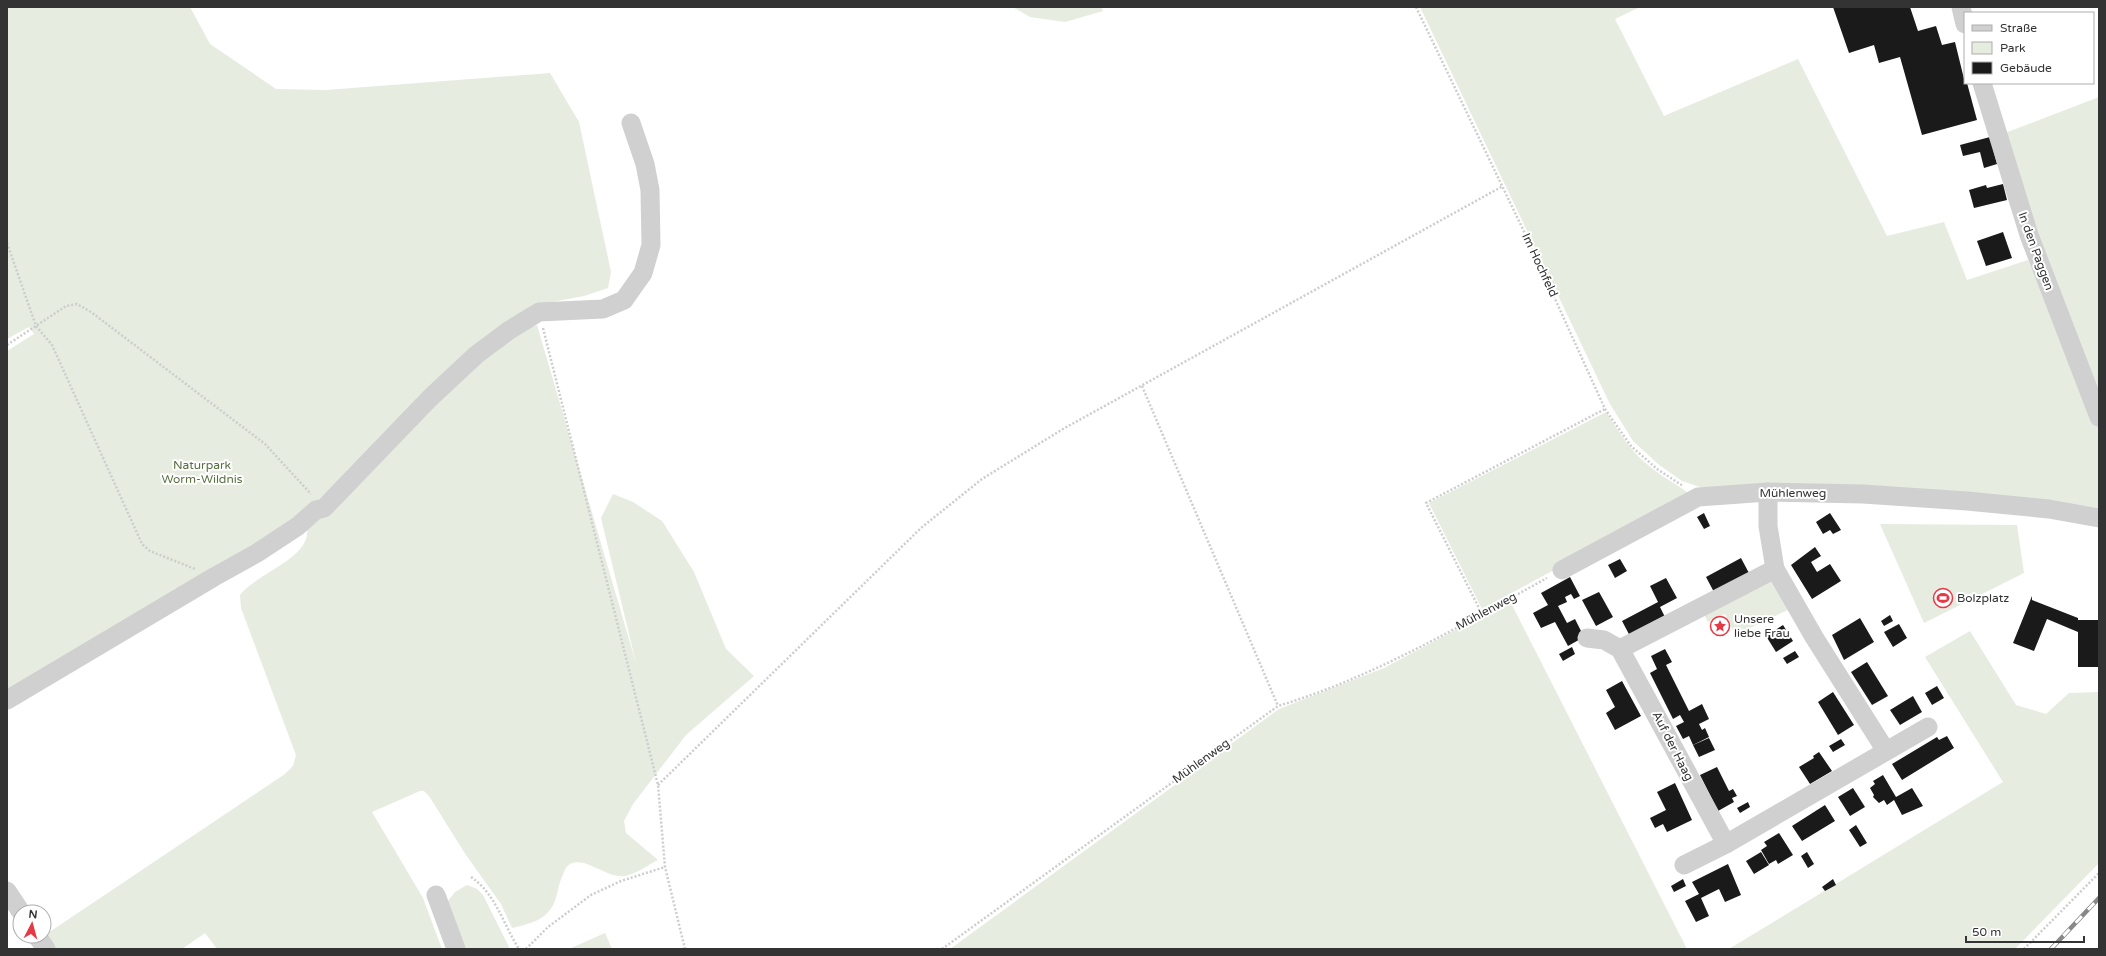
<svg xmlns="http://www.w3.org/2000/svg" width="2106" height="956" viewBox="0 0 2106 956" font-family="'Varela Round',sans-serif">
<rect width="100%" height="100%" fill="#fff"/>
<!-- green -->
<g fill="#e6ecdf">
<polygon points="7,7 190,7 210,44 276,89 326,90 550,73 579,122 611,272 608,288 584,296 547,303 365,454 288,530 7,694 7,351 34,334 29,327 7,339"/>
<polygon points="1013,7 1101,7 1103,11 1065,22 1030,17"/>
<polygon points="1420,7 1640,7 1615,19 1664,116 1798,59 1887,236 1944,222 1967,280 2028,260 2099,426 2099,511 1703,488 1682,481 1658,464 1633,441 1610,404"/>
<polygon points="2099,97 2099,399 2056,295 2005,133"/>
<path d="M 537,325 L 636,663 L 601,518 L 613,494 L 633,502 L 662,521 L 694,572 L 726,649 L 754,676 L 686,735 L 633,804 L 624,821 L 626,833 L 658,860 C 648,865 636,874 625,876 C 607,879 586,856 570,864 C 566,866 564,872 562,877 C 558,885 558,894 554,903 C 547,920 529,924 512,928 L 501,904 L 466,855 L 429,796 L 424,791 L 420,791 L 372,812 L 423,898 L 442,949 L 217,949 L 205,933 L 182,949 L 55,949 L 45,935 L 285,774 L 293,766 L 296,755 L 241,608 L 240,595 C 256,575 298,562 306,539 C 308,534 307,528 307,523 L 456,379 L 522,329 Z"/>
<path d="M 1606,412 C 1620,433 1632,454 1653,469 C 1665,479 1680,485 1691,496 L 1482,609 L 1429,503 Z"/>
<polygon points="1880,524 2017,525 2024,573 1924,623"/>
<polygon points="1775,573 1794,607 1735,635 1725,614 1708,622 1702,611"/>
<polygon points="1510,601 1687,949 950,949 1279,709 1384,668"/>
<polygon points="1970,631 2016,705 2046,714 2069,693 2099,692 2099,863 2015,949 1729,949 2003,782 1925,657"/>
<polygon points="467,885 477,889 483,895 510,949 464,949 448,901 455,892"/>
<polygon points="605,933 612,949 569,949"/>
</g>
<!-- building -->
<g fill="#1a1a1a">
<polygon points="1833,7 1910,7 1918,31 1936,26 1942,45 1955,42 1965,83 1967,83 1977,120 1922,135 1900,57 1879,63 1874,45 1849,53"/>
<polygon points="1990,137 1997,164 1984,168 1980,152 1963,156 1960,145"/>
<polygon points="2003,184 2007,200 1974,208 1969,190 1986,185 1987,188"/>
<polygon points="2003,232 2012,258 1986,266 1977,241"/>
<polygon points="1704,513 1710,526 1704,529 1697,517"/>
<polygon points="1830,513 1841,530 1833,534 1830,530 1823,534 1816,522"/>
<polygon points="1815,547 1821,556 1811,562 1817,572 1830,564 1841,581 1812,599 1791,565"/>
<polygon points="1741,558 1750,575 1715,594 1706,577"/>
<polygon points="1620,559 1627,571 1615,578 1608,565"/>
<polygon points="1570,577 1580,596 1574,599 1571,594 1565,597 1567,602 1558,606 1567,623 1575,619 1584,637 1568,646 1555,622 1541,628 1533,613 1548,605 1541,593"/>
<polygon points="1666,578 1677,598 1660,607 1666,619 1631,638 1622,621 1658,602 1650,586"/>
<polygon points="1599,592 1613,617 1596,626 1582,600"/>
<polygon points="2032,596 2032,600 2078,618 2078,620 2099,620 2099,667 2078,667 2078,632 2047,619 2034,651 2013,643"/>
<polygon points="1890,615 1893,621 1884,626 1881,621"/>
<polygon points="1860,618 1874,642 1844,660 1832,635"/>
<polygon points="1899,624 1907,638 1893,647 1884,632"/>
<polygon points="1783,625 1793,641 1776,652 1766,636"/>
<polygon points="1572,647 1575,654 1563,661 1559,654"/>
<polygon points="1665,649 1672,662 1666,665 1689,711 1702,704 1709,719 1699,724 1702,730 1705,728 1709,737 1693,745 1689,736 1683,739 1676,726 1684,722 1680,715 1673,719 1650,673 1657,669 1651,656"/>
<polygon points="1795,651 1799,657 1787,664 1783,658"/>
<polygon points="1867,662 1888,696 1872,705 1851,672"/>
<polygon points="1622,681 1641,716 1615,730 1606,713 1615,707 1606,690"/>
<polygon points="1937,686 1944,698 1932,705 1925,693"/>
<polygon points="1833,692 1854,725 1838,735 1818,702"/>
<polygon points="1913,696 1922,712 1900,725 1890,710"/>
<polygon points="1947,736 1954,748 1902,780 1892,764 1937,737 1939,740"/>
<polygon points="1709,738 1715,750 1699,757 1693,745"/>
<polygon points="1841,739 1845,745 1833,752 1829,746"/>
<polygon points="1819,752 1832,771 1810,784 1799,767 1814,758 1813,756"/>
<polygon points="1717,767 1729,791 1733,789 1737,796 1732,798 1734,802 1718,811 1700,775"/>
<polygon points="1883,775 1896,797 1912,788 1923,806 1902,815 1894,800 1887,805 1884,800 1879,803 1873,797 1874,795 1870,788 1875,784 1873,781"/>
<polygon points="1675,783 1692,820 1667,832 1663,824 1655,828 1650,818 1666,810 1657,792"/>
<polygon points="1853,788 1865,807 1850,816 1838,797"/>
<polygon points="1748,802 1750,807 1740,813 1737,808"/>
<polygon points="1825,805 1835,821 1802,841 1792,826"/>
<polygon points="1856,825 1867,843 1860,847 1849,830"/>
<polygon points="1779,833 1793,855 1778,864 1776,860 1769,864 1761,850 1767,846 1764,842"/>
<polygon points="1761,852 1769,865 1754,874 1746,861"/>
<polygon points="1807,852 1814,864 1808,868 1801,856"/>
<polygon points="1728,864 1741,895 1725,902 1719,889 1701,898 1709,916 1696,922 1685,901 1699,894 1692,882"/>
<polygon points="1683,879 1686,886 1674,892 1671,886"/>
<polygon points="1833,879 1836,885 1825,891 1822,887"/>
</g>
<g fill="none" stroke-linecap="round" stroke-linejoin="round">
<!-- path -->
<g stroke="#cdcdcd" stroke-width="2.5" stroke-dasharray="2 2" stroke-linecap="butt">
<polyline points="1416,7 1531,246 1605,409 1631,446 1657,469 1683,486"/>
<polyline points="7,243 36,326 52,345 142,544 150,551 195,569"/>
<polyline points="543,328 658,785 665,867 685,949"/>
<polyline points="7,345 66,306 77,304 91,312 265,444 311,494"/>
<polyline points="1142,386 1278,706"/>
<polyline points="1482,614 1426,503 1605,409"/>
<polyline points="658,785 921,528 982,479 1063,429 1503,186"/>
<path d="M 471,877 C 496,894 503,924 519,949"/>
<polyline points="526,949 548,927 591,895 621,881 665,867"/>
<path d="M 942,949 L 1278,706 C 1374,677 1460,626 1547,578"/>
<polyline points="2024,949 2099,873"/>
</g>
<!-- minor -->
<g stroke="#d0d0d0" stroke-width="19">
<polyline points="1961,7 1965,24"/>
<polyline points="1982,83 2029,235 2099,417"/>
<polyline points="1768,492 1768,526 1775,569 1814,637 1886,751"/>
<polyline points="1562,570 1698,497 1768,492 1863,494 1967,501 2049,509 2099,518"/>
<polyline points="1587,638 1604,640 1620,649 1726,844"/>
<polyline points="1620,649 1775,569"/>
<polyline points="7,700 214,577 257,553 298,526 316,510 324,508 430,398 476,355 508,331 539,312 603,309 624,300 643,273 651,245 650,190 645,164 631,123"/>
<polyline points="1684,865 1726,844 1928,727"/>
<polyline points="7,891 21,912"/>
<polyline points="436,895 456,949"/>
<polyline points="37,936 46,949"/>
</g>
<!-- rail casing -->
<g stroke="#888" stroke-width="4.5">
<polyline id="rail" points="2051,949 2099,898"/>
</g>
<!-- rail -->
<use href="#rail" stroke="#fff" stroke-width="3" stroke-dasharray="9" stroke-linecap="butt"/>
</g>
<!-- icons -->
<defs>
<g id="stadium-ring" transform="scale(1)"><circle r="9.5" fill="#fff" stroke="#e63946" stroke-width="1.5"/><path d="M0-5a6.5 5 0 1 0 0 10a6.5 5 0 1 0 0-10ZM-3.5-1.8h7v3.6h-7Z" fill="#e63946"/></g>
<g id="sight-ring" transform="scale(1)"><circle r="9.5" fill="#fff" stroke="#e63946" stroke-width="1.5"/><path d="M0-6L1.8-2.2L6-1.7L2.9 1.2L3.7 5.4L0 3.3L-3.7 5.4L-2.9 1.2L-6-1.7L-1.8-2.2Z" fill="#e63946"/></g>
</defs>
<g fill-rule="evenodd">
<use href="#stadium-ring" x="1943" y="598"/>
<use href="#sight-ring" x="1720" y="626"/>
</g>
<g text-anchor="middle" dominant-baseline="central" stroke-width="4" stroke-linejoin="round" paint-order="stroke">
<!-- street labels -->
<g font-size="12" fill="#333" stroke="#fff">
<text transform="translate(2036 251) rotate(70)">In den Paggen</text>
<text transform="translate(1540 265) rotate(65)">Im Hochfeld</text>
<text x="1793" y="493">Mühlenweg</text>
<text transform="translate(1486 611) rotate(-28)">Mühlenweg</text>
<text transform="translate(1673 746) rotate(63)">Auf der Haag</text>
<text transform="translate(1201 761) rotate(-36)">Mühlenweg</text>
</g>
<!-- park labels -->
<g font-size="12" fill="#56703f" stroke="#fff">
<text x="202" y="465">Naturpark<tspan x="202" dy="14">Worm-Wildnis</tspan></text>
</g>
<!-- poi labels -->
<g font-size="12" fill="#333" stroke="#fff" text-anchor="start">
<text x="1957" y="598">Bolzplatz</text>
<text x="1734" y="619">Unsere<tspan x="1734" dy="14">liebe Frau</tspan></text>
</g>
</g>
<!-- border -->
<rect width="2106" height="956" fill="none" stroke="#333333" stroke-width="16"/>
<!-- legend -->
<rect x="1964" y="12" width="130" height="72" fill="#ffffff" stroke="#adadad"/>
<rect x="1972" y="25" width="20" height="6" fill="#d0d0d0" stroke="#adadad"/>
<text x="2000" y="32" font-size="12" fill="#333333">Straße</text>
<rect x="1972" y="42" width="20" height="12" fill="#e6ecdf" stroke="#adadad"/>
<text x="2000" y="52" font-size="12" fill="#333333">Park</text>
<rect x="1972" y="62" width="20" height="12" fill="#1a1a1a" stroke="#adadad"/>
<text x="2000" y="72" font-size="12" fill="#333333">Gebäude</text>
<!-- north arrow -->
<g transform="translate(32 924) rotate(6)"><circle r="19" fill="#ffffff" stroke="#adadad"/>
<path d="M0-3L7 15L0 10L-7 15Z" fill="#e63946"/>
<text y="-6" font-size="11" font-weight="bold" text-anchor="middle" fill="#333333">N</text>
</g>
<!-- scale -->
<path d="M1966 936v6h118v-6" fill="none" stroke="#333333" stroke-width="2"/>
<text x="1972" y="936" font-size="12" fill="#333333" stroke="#ffffff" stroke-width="3" paint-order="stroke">50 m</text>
</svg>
